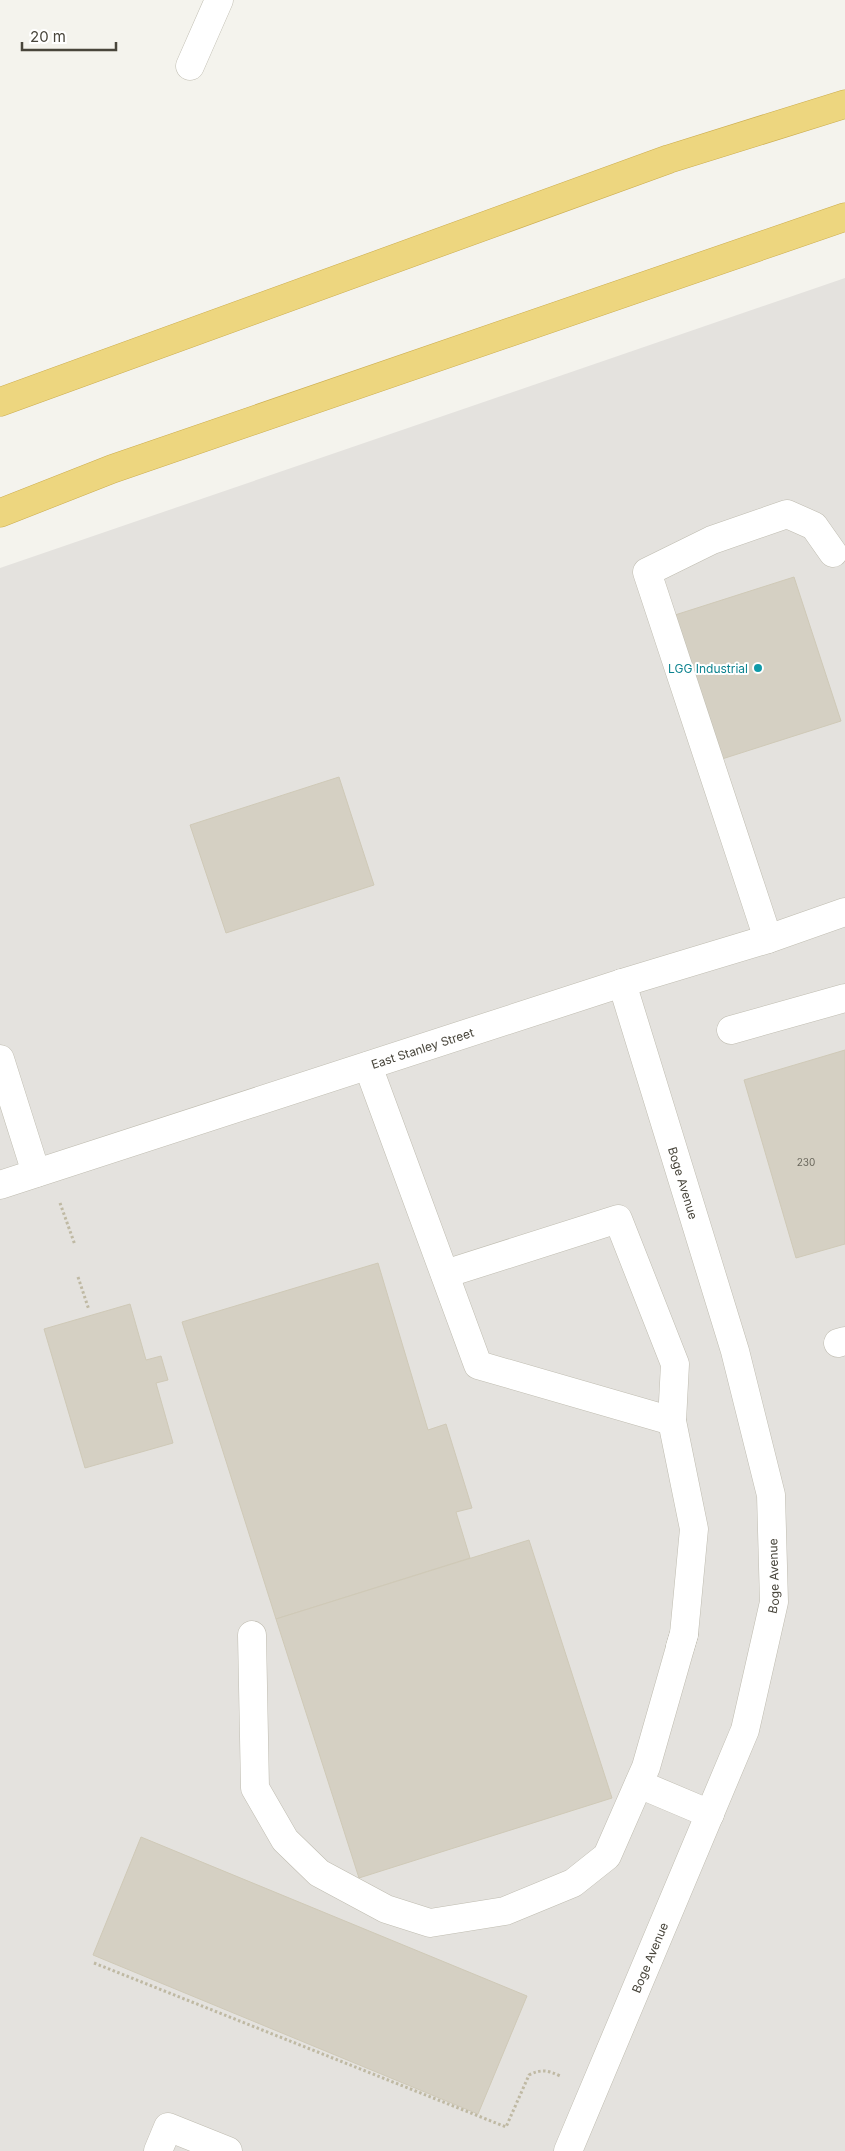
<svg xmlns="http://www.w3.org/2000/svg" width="845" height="2151" viewBox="0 0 845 2151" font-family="Inter,sans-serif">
<rect width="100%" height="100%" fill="#f4f3ed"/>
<!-- industrial -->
<polygon fill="#e4e2de" points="845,278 845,2151 0,2151 0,568"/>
<!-- building -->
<g fill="#d5d0c3" stroke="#cfc9b7">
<polygon points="794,577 841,721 722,759 675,615"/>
<polygon points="339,777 374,885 226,933 190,825"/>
<polygon points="845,1050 845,1244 796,1258 744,1080"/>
<polygon points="378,1263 428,1430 446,1424 472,1508 456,1512 470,1558 276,1619 182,1322"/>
<polygon points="130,1304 146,1360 161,1356 168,1380 156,1383 173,1443 85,1468 44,1329"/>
<polygon points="529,1540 612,1798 359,1878 276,1619"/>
<polygon points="141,1837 527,1996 478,2114 93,1955"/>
</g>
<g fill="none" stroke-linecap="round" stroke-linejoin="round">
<!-- minor casing -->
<g stroke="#bfbcb0" stroke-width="29">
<g id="minor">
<polyline points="190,66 219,0"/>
<polyline points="768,939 647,572 712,540 787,514 814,526 833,553"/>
<polyline points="731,1030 845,998"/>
<polyline points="0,1059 36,1173"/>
<polyline points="368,1066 478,1365 672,1421 694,1529 684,1634 680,1647"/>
<path id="s1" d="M 0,1185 L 622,983 L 768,939 L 845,912"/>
<polyline points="445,1274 618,1219 675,1364 672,1421"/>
<polyline points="838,1343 845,1341"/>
<polyline points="252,1635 255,1788 285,1840 319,1873 386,1909 430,1923 505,1911 573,1883 607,1856 646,1767 684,1634"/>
<polyline points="639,1784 710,1814"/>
<polyline points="158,2151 168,2127 228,2151"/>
<path id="s2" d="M 568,2151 L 745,1730 L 774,1602 L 771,1495 L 735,1351 L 622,983"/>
</g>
</g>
<!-- highway casing -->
<g stroke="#ccad4f" stroke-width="29">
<g id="highway">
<polyline points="0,402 669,159 845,104"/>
<polyline points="0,513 112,469 845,217"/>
</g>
</g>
<!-- path -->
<g stroke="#bfb9a3" stroke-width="3" stroke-dasharray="2.5 2.5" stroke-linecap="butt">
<polyline points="60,1203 75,1245"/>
<polyline points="78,1277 89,1310"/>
<path d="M 94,1963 L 506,2127 L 529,2075 C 541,2069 548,2070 560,2076"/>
</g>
<!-- minor -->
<use href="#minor" stroke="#fff" stroke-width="28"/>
<!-- highway -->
<use href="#highway" stroke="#edd67f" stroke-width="28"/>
</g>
<!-- markers -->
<circle fill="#0f9aa8" stroke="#fff" stroke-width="2" cx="758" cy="668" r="5"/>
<g text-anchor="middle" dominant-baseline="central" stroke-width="4" stroke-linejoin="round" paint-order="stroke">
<!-- number labels -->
<g font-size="10" fill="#6b685d">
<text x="806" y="1162">230</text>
</g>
<!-- culture labels -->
<g font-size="12" fill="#0d838f" stroke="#fff" text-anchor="end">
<text x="748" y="668">LGG Industrial</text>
</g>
<!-- street labels -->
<g font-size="12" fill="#48453b" stroke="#fff">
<text stroke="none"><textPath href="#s1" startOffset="444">East Stanley Street</textPath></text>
<text transform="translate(683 1183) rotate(73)">Boge Avenue</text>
<text stroke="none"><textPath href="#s2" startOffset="614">Boge Avenue</textPath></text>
<text stroke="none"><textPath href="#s2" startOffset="210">Boge Avenue</textPath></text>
</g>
</g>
<!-- scale -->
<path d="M22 42v8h94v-8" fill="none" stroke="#48453b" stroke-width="2.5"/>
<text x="30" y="42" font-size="15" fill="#48453b" stroke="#ffffff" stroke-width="4" paint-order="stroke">20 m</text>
</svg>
